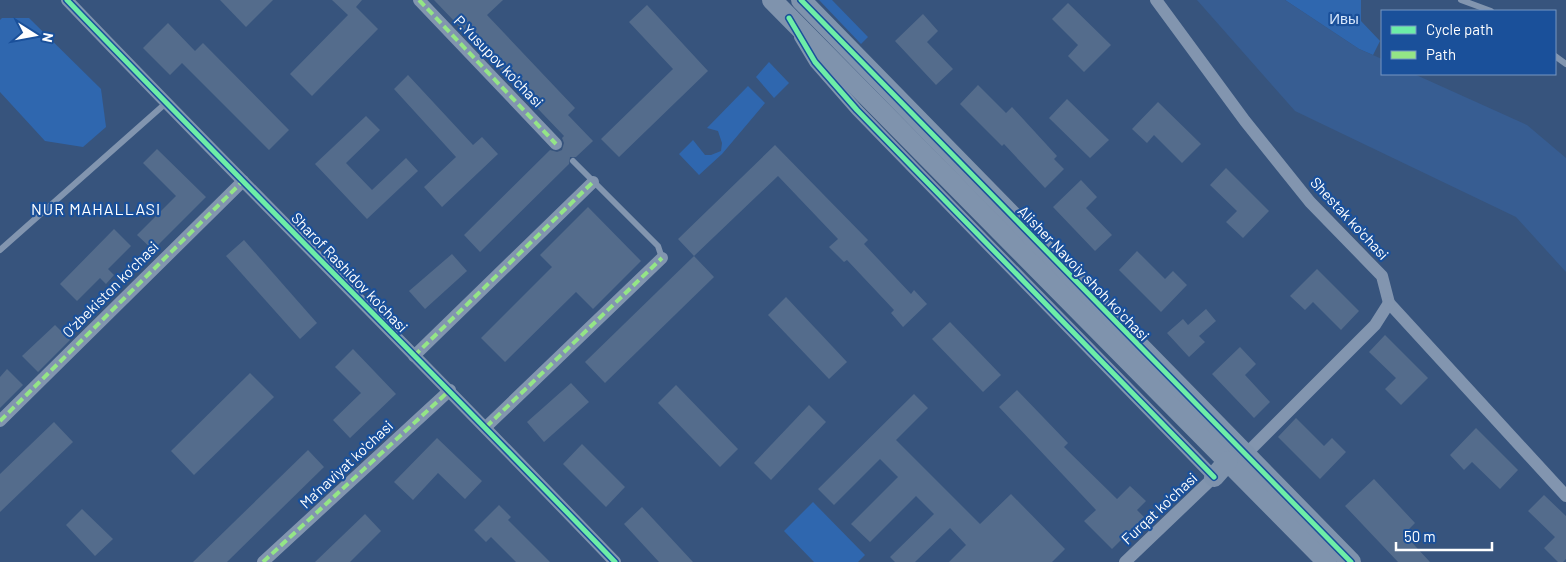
<svg xmlns="http://www.w3.org/2000/svg" width="1566" height="562" viewBox="0 0 1566 562" font-family="Barlow,sans-serif">
<rect width="100%" height="100%" fill="#37547d"/>
<!-- green -->
<g fill="#2f67af">
<polygon points="819,0 832,0 868,37 861,44"/>
<polygon points="1285,0 1361,0 1361,21 1380,41 1373,55 1359,49"/>
<polygon points="2,18 29,18 101,89 106,127 83,147 45,141 0,92 0,20"/>
<polygon points="769,62 789,83 774,98 756,77"/>
<polygon points="748,86 765,103 722,154 699,175 679,154 693,140 705,155 711,155 721,151 722,143 718,131 707,128"/>
<polygon points="813,502 865,555 858,562 814,562 784,531"/>
</g>
<!-- water -->
<polygon fill="#375d92" points="1197,0 1285,0 1359,49 1382,59 1382,74 1414,74 1527,125 1566,158 1566,272 1516,217 1295,111"/>
<!-- building -->
<g fill="#546c8c">
<polygon points="220,0 273,0 246,27"/>
<polygon points="332,0 362,0 356,7 378,29 312,96 290,74 348,15"/>
<polygon points="434,0 503,0 487,15 575,108 568,115 593,141 576,157 570,157 569,164 480,252 464,235 550,150 557,152 562,150 564,143 562,138 564,136"/>
<polygon points="1068,3 1111,45 1084,72 1068,56 1078,45 1052,19"/>
<polygon points="647,5 708,71 619,157 601,139 673,69 629,22"/>
<polygon points="923,14 938,31 927,42 953,69 936,85 895,41"/>
<polygon points="168,23 195,51 203,43 289,130 269,150 182,63 170,75 143,48"/>
<polygon points="408,75 473,145 482,137 498,154 442,207 424,187 456,157 394,89"/>
<polygon points="978,85 1006,113 1012,107 1057,156 1054,159 1064,169 1045,188 1004,144 1002,146 960,104"/>
<polygon points="1067,99 1109,140 1090,158 1049,118"/>
<polygon points="1158,102 1201,144 1182,163 1154,135 1147,143 1132,129"/>
<polygon points="366,116 380,130 346,163 372,190 406,158 418,171 367,219 315,164"/>
<polygon points="775,145 868,240 864,244 911,294 914,290 927,304 903,327 891,313 894,310 847,260 844,262 829,247 838,239 778,176 694,256 678,239"/>
<polygon points="157,149 206,197 153,250 137,235 176,196 143,163"/>
<polygon points="1226,168 1269,211 1243,238 1226,222 1237,211 1210,185"/>
<polygon points="1081,180 1097,197 1086,208 1112,235 1095,251 1053,207"/>
<polygon points="588,207 641,261 593,309 576,292 505,362 481,338 552,267 540,255"/>
<polygon points="114,229 131,246 108,269 114,275 106,284 100,278 77,301 60,284"/>
<polygon points="244,240 317,323 300,339 226,256"/>
<polygon points="1137,251 1165,279 1173,271 1187,285 1161,312 1119,270"/>
<polygon points="452,254 467,271 425,309 409,291"/>
<polygon points="694,256 714,277 605,383 585,362"/>
<polygon points="1317,269 1359,311 1341,330 1313,302 1305,310 1290,296"/>
<polygon points="786,297 847,362 829,379 768,315"/>
<polygon points="1206,309 1216,321 1199,336 1205,342 1189,357 1167,333 1183,319 1188,325"/>
<polygon points="950,322 1001,375 983,392 932,339"/>
<polygon points="55,325 70,340 38,372 22,356"/>
<polygon points="1385,335 1428,378 1401,405 1385,389 1396,378 1369,352"/>
<polygon points="1240,347 1256,364 1245,375 1270,402 1254,418 1212,374"/>
<polygon points="353,349 396,394 350,438 333,420 361,393 335,367"/>
<polygon points="7,369 23,385 0,408 0,377"/>
<polygon points="250,373 274,397 194,475 171,451"/>
<polygon points="571,383 589,402 544,442 527,422"/>
<polygon points="676,385 738,449 720,467 658,403"/>
<polygon points="1017,390 1068,443 1064,447 1117,499 1130,486 1146,501 1137,510 1144,517 1112,549 1084,521 1096,510 999,407"/>
<polygon points="914,394 928,408 896,440 980,524 1011,494 1065,549 1052,562 949,562 966,545 950,528 915,562 895,562 890,557 934,514 916,496 870,542 851,524 898,477 880,459 834,505 818,489"/>
<polygon points="809,405 826,422 771,480 754,463"/>
<polygon points="1296,418 1324,446 1332,438 1346,452 1320,479 1278,437"/>
<polygon points="54,422 73,442 0,512 0,474"/>
<polygon points="1476,428 1518,470 1500,489 1472,462 1464,470 1450,455"/>
<polygon points="437,438 482,481 465,499 438,473 413,500 394,482"/>
<polygon points="582,444 625,487 606,507 563,464"/>
<polygon points="308,450 324,467 227,562 193,562"/>
<polygon points="1374,479 1415,523 1404,534 1430,562 1398,562 1345,506"/>
<polygon points="1544,495 1566,516 1566,559 1563,562 1558,562 1544,548 1555,537 1528,511"/>
<polygon points="499,505 511,517 508,520 550,562 516,562 491,537 486,542 474,530"/>
<polygon points="642,507 693,562 659,562 624,524"/>
<polygon points="82,509 113,539 95,556 66,525"/>
<polygon points="365,514 381,531 350,562 315,562"/>
</g>
<g fill="none" stroke-linecap="round" stroke-linejoin="round">
<!-- lane -->
<g stroke="#8295af" stroke-width="6">
<polyline points="1461,0 1491,11"/>
<polyline points="1555,56 1566,64"/>
<polyline points="573,161 658,246 662,258"/>
<polyline points="0,250 166,103"/>
</g>
<!-- street -->
<g stroke="#8295af" stroke-width="12">
<path d="M 67,0 C 248,189 434,373 615,562"/>
<polyline points="419,0 556,144"/>
<polyline points="1156,0 1245,121 1310,202 1382,276 1389,303 1566,496"/>
<polyline points="800,37 815,62 857,110 1214,477"/>
<polyline points="414,356 593,182"/>
<polyline points="0,421 243,181"/>
<polyline points="486,427 662,258"/>
<polyline points="1241,459 1375,325 1389,303"/>
<polyline points="263,562 450,390"/>
<polyline points="1125,562 1214,477 1220,475"/>
</g>
<!-- primary -->
<g stroke="#7f93ad" stroke-width="20">
<polyline points="772,0 1327,562"/>
<polyline points="801,0 1351,562"/>
<polyline points="1214,477 1228,461"/>
</g>
<!-- quiet -->
<g stroke="#94e586" stroke-width="4" stroke-dasharray="8 4" stroke-linecap="butt">
<polyline points="419,0 556,144"/>
<polyline points="414,356 593,182"/>
<polyline points="0,421 243,181"/>
<polyline points="486,427 662,258"/>
<polyline points="263,562 450,390"/>
</g>
<!-- cycleway casing -->
<g stroke="#1a509a" stroke-width="8">
<g id="cycleway">
<path d="M 67,0 C 248,189 434,373 615,562"/>
<polyline points="801,0 1351,562"/>
<polyline points="789,18 815,62 857,110 1214,477"/>
</g>
</g>
<!-- cycleway -->
<use href="#cycleway" stroke="#6deda7" stroke-width="5"/>
</g>
<g text-anchor="middle" dominant-baseline="central" stroke-width="4.5" stroke-linejoin="round" paint-order="stroke">
<!-- park labels -->
<g font-size="15" fill="#d7e7fc" stroke="#1a509a">
<text x="1344" y="18">Ивы</text>
</g>
<!-- street labels -->
<g font-size="15" fill="#fff" stroke="#1a509a">
<text transform="translate(499 61) rotate(46)">P.Yusupov ko'chasi</text>
<text transform="translate(1350 218) rotate(47)">Shestak ko'chasi</text>
<text transform="translate(350 272) rotate(46)">Sharof Rashidov ko'chasi</text>
<text transform="translate(1084 273) rotate(46)">Alisher Navoiy shoh koʻchasi</text>
<text transform="translate(110 289) rotate(-45)">O‘zbekiston ko‘chasi</text>
<text transform="translate(346 464) rotate(-43)">Ma’naviyat ko'chasi</text>
<text transform="translate(1159 508) rotate(-43)">Furqat ko'chasi</text>
</g>
<!-- neighbourhood labels -->
<g font-size="16" letter-spacing="1" fill="#fff" stroke="#1a509a">
<text x="96" y="208">NUR MAHALLASI</text>
</g>
</g>
<!-- legend -->
<rect x="1381" y="10" width="175" height="65" fill="#1a509a" stroke="#7696c2"/>
<rect x="1391" y="26" width="25" height="8" fill="#6deda7" stroke="#7696c2"/>
<text x="1426" y="35" font-size="15" fill="#ffffff">Cycle path</text>
<rect x="1391" y="51" width="25" height="8" fill="#94e586" stroke="#7696c2"/>
<text x="1426" y="60" font-size="15" fill="#ffffff">Path</text>
<!-- north arrow -->
<g transform="translate(35 35) rotate(101)" stroke="#1a509a" stroke-width="4" paint-order="stroke">
<path d="M0-4L9 19L0 12L-9 19Z" fill="#ffffff"/>
<text y="-8" font-size="14" font-weight="bold" text-anchor="middle" fill="#ffffff">N</text>
</g>
<!-- scale -->
<path d="M1396 542v8h96v-8" fill="none" stroke="#ffffff" stroke-width="2.5"/>
<text x="1404" y="542" font-size="15" fill="#ffffff" stroke="#1a509a" stroke-width="4" paint-order="stroke">50 m</text>
</svg>
